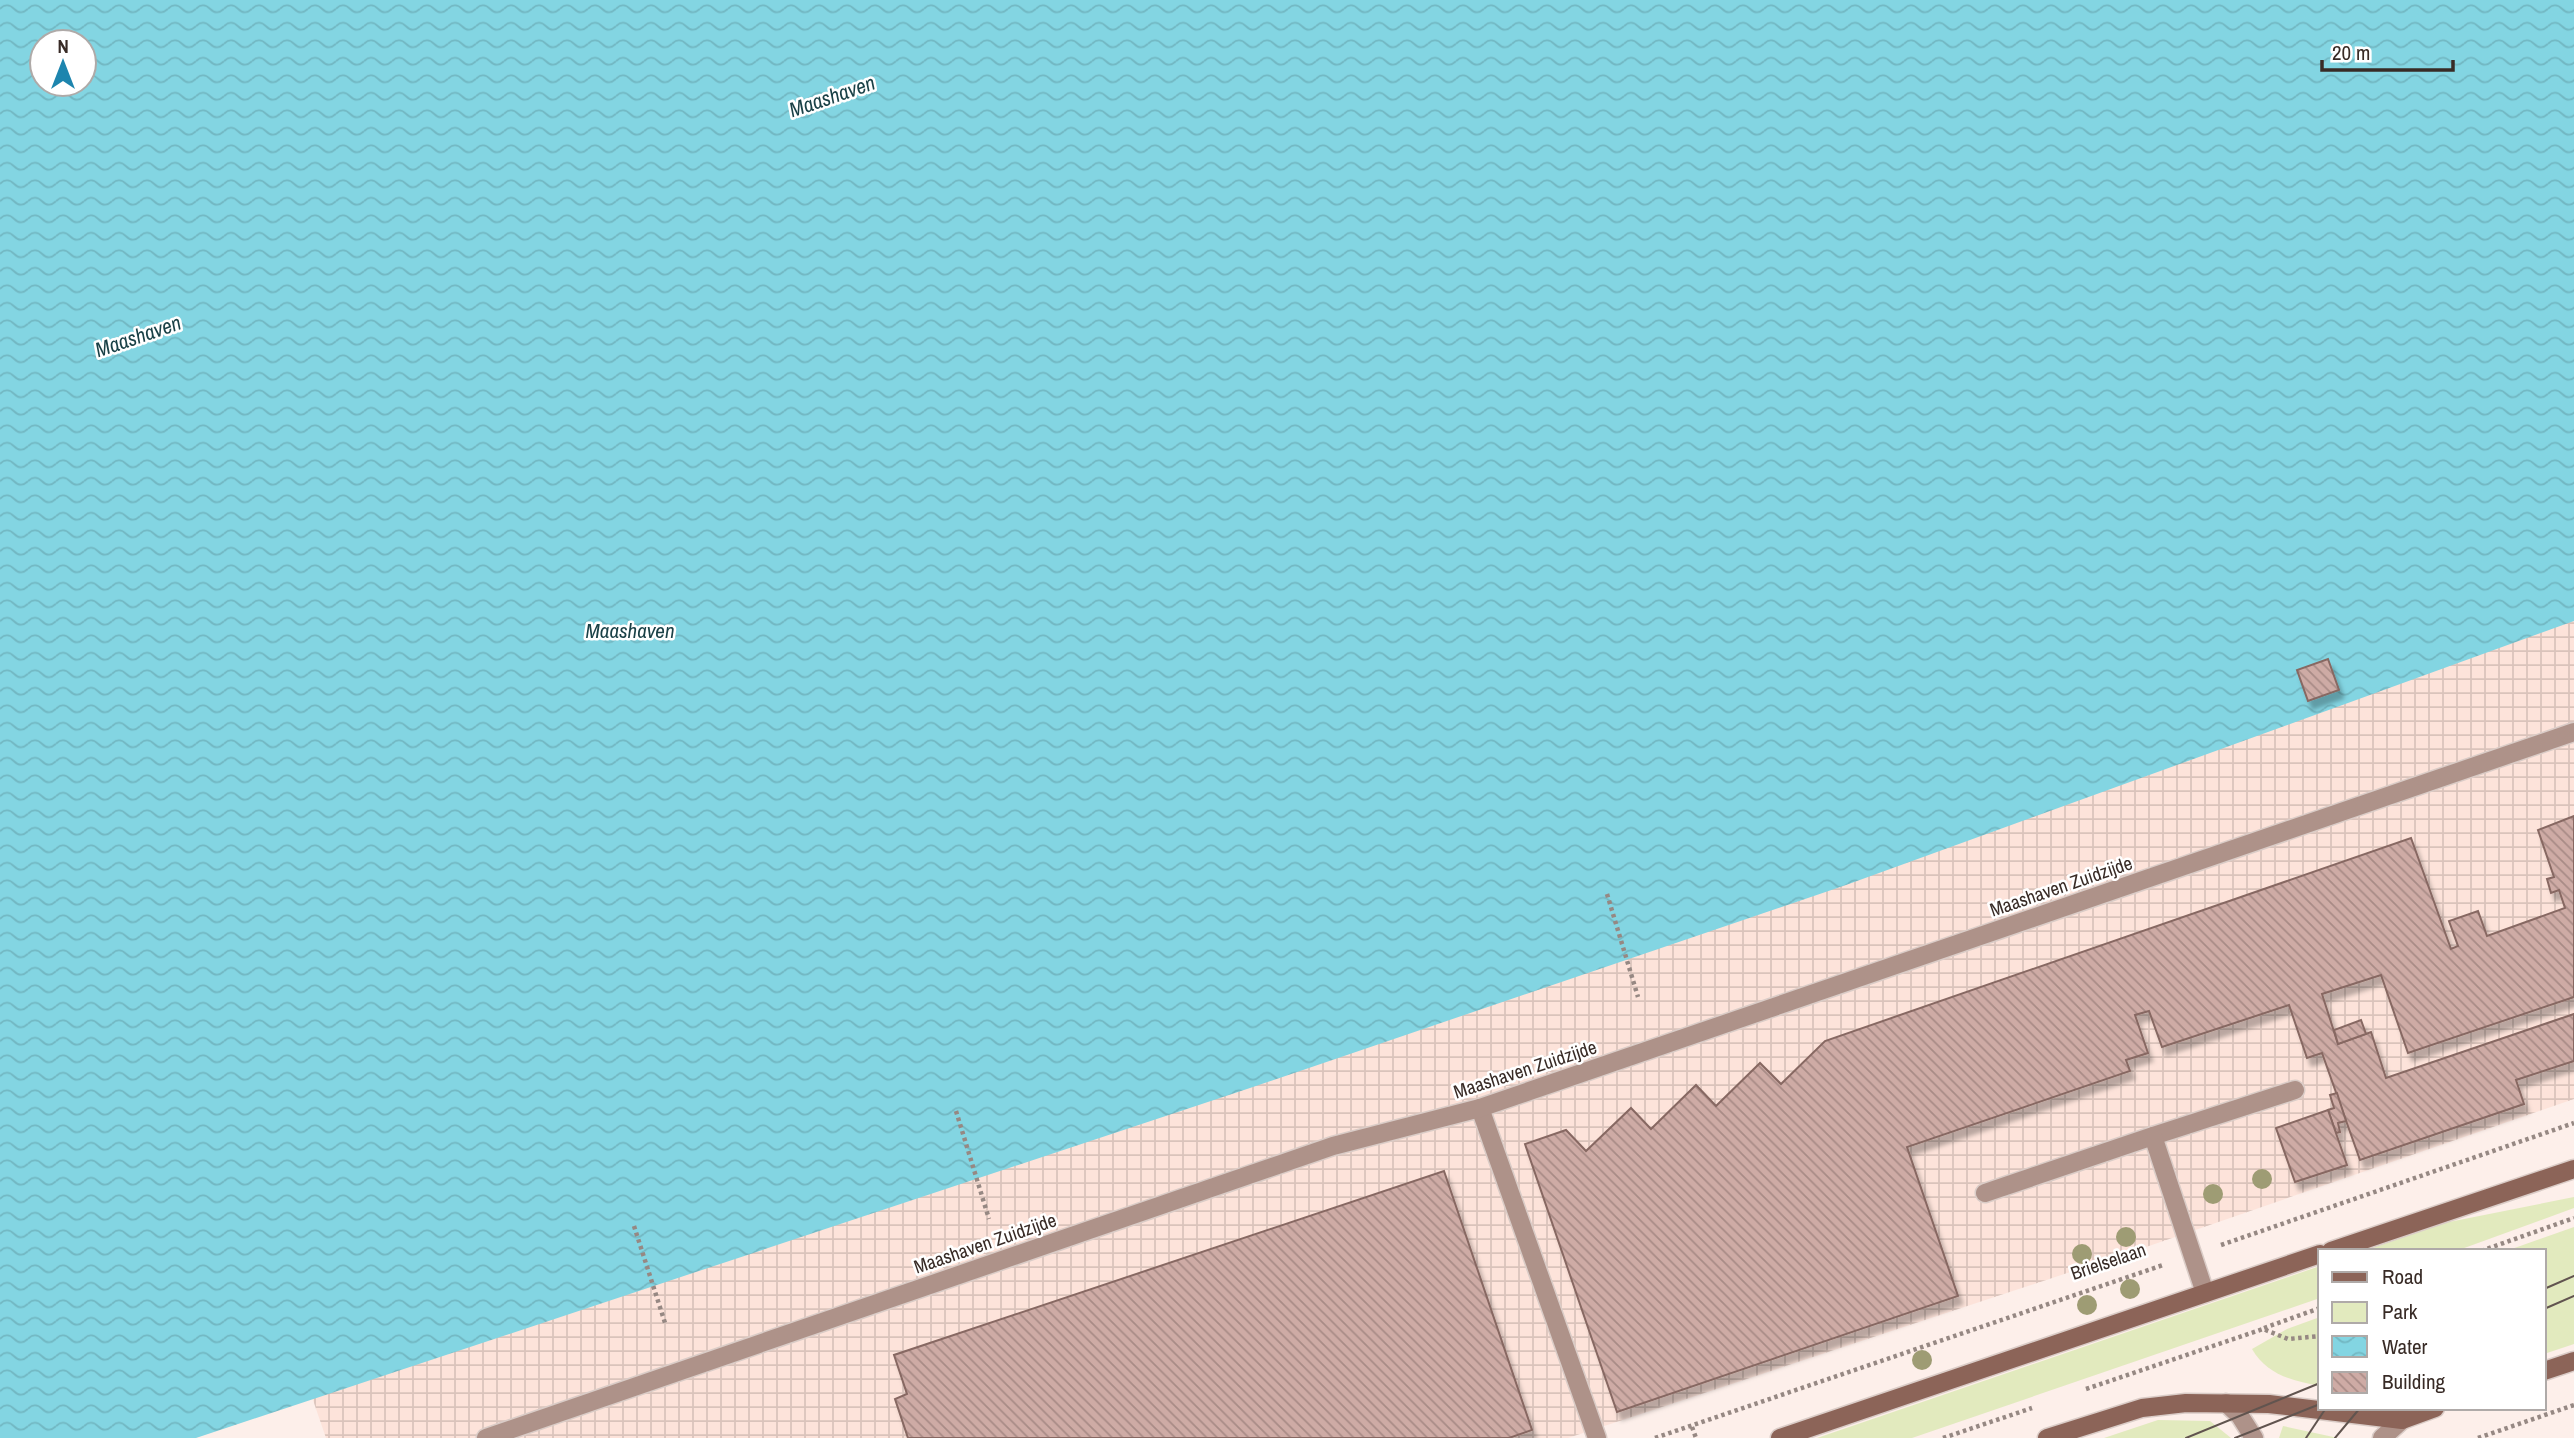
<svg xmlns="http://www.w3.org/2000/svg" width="2574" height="1438" viewBox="0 0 2574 1438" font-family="'Archivo Narrow',sans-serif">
<defs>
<pattern id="industrial-grid" width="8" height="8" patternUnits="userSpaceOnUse" patternTransform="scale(1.75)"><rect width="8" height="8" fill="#fde3da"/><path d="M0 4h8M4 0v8" fill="none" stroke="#dac3bb"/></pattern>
<pattern id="water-waves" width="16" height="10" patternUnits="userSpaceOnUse" patternTransform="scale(1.75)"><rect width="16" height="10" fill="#83d5e2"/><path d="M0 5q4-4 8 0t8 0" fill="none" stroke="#72b7c2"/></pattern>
<pattern id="building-back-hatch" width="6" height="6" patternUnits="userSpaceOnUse" patternTransform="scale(1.75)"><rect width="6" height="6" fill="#ceaba5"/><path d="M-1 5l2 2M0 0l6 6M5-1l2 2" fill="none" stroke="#a88b86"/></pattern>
<filter id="shadow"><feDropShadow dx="4.5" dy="8" stdDeviation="2" flood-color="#0004"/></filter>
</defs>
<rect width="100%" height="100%" fill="#fdefea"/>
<!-- industrial -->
<polygon fill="url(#industrial-grid)" points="2574,529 2574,1099 2149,1246 1568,1438 326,1438 291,1336"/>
<!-- green -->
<g fill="#e2eabe">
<polygon points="2574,1197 2574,1208 2456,1251 2364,1251 2444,1223"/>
<polygon points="2574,1227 2574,1344 2544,1354 2544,1251 2506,1251"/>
<polygon points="2320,1266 2320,1298 1912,1438 1817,1438"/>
<path d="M 2320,1317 L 2320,1386 C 2293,1381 2267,1375 2252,1349 L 2287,1329 Z"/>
<polygon points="2158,1420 2210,1421 2231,1438 2104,1438"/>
<polygon points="2283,1426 2338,1438 2279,1438"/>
</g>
<!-- water -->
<path fill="url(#water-waves)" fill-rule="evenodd" d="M 0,0 L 2574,0 L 2574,621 L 1846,885 L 1250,1088 L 196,1438 L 0,1438 ZM 42,42 L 84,42 L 84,84 L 42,84 Z"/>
<!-- building -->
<g fill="url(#building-back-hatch)" stroke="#876862" stroke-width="2" filter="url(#shadow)">
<polygon points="2328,659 2339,690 2308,701 2297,670"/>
<polygon points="2574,816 2574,997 2408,1053 2381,975 2322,994 2338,1044 2371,1032 2386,1078 2574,1014 2574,1061 2516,1080 2524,1104 2360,1160 2322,1053 2307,1058 2289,1005 2162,1047 2149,1011 2135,1015 2148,1053 2126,1060 2130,1071 1907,1147 1958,1296 1617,1412 1525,1144 1566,1130 1586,1151 1631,1108 1651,1129 1696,1085 1716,1106 1760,1063 1781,1084 1825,1041 2411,838 2451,949 2458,946 2449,921 2478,911 2487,936 2565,908 2559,890 2551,893 2547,879 2554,877 2538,830"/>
<polygon points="2361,1020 2366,1034 2338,1044 2334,1030"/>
<polygon points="2337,1093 2346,1121 2338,1123 2340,1132 2336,1133 2328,1110 2334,1108 2330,1095"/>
<polygon points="2328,1110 2347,1165 2295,1182 2276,1128"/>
<polygon points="1444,1171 1532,1430 1509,1438 908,1438 895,1399 907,1394 894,1355"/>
</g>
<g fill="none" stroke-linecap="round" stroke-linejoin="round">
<!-- lane casing -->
<g stroke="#daccc7" stroke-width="21">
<g id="lane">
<polyline points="2153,1136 2295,1090"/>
<polyline points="1985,1193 2153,1136 2205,1293"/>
</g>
</g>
<!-- street casing -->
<g stroke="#daccc7" stroke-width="21">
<g id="street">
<polyline points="1480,1108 1597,1438"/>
<polyline points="2226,1403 2240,1416 2254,1438"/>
<polyline points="486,1438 1333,1146 1480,1108 2574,732"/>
<polyline points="2382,1438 2402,1420"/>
</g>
</g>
<!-- secondary casing -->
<g stroke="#daccc7" stroke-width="21">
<g id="secondary">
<polyline points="2331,1251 2574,1169"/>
<polyline points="2544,1371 2574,1361"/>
<polyline points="1780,1438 2320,1254"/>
<polyline points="2047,1438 2142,1408 2186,1403 2269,1404 2402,1420 2435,1408"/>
</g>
</g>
<!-- path -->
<g stroke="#968883" stroke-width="4.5" stroke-dasharray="3.5 3.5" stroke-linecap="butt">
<polyline points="1607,894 1638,997"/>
<polyline points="956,1111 989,1219"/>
<polyline points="634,1226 666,1326"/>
<polyline points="2221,1245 2574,1123"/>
<polyline points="2481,1251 2574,1218"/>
<polyline points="2264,1328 2320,1308"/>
<polyline points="2086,1389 2263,1329 2288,1339 2320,1336"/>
<polyline points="1692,1427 1696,1438"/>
<polyline points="1655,1438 2163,1265"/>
<polyline points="1943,1438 2032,1408"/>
<polyline points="2478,1438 2574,1405"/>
</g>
<!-- lane -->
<use href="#lane" stroke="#ae9289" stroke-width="18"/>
<!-- street -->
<use href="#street" stroke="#ae9289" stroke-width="18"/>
<!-- secondary -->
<use href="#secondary" stroke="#8c6458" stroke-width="18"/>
<!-- tram -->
<g stroke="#61544f" stroke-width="2">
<polyline points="2544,1289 2574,1276"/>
<polyline points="2544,1309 2574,1296"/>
<polyline points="2186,1438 2320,1383"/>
<polyline points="2235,1438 2320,1404"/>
<polyline points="2306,1438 2326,1408"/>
<polyline points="2335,1438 2360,1408"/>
</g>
</g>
<!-- trees -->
<g fill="#9e9c74">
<circle cx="2262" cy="1179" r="10"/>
<circle cx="2213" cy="1194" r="10"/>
<circle cx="2126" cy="1237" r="10"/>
<circle cx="2082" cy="1254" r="10"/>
<circle cx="2130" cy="1289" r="10"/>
<circle cx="2087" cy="1305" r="10"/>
<circle cx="1922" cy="1360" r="10"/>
</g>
<g text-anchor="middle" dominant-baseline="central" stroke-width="5" stroke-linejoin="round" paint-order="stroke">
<!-- street labels -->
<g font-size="19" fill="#382b26" stroke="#fff">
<text transform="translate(2061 886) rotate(-19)">Maashaven Zuidzijde</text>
<text transform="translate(1525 1069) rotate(-18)">Maashaven Zuidzijde</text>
<text transform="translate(985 1243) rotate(-19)">Maashaven Zuidzijde</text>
<text transform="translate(2108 1261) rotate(-19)">Brielselaan</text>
</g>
<!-- water labels -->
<g font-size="21" font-style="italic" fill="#1a4147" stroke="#fff">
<text transform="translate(832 96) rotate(-19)">Maashaven</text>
<text transform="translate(138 336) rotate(-19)">Maashaven</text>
<text x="630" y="630">Maashaven</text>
</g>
</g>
<!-- legend -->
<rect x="2318" y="1249" width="228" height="161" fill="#ffffff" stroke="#afaaa8" stroke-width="2"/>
<rect x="2332" y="1272" width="35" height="10" fill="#8c6458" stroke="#afaaa8" stroke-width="2"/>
<text x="2382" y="1284" font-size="21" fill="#382b26">Road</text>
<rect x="2332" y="1302" width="35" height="21" fill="#e2eabe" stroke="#afaaa8" stroke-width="2"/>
<text x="2382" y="1319" font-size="21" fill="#382b26">Park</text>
<rect x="2332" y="1336" width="35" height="21" fill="url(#water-waves)" stroke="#afaaa8" stroke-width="2"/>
<text x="2382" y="1354" font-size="21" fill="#382b26">Water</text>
<rect x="2332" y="1372" width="35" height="21" fill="url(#building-back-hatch)" stroke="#afaaa8" stroke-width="2"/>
<text x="2382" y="1389" font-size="21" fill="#382b26">Building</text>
<!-- north arrow -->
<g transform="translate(63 63)"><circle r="33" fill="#ffffff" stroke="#afaaa8" stroke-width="2"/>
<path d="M0-5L12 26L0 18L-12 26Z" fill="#1d85ae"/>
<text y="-10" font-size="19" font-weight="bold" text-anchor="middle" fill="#382b26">N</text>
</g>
<!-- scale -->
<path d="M2322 60v10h131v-10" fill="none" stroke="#382b26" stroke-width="3.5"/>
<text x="2332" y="60" font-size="21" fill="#382b26" stroke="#ffffff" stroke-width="5" paint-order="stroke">20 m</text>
</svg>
